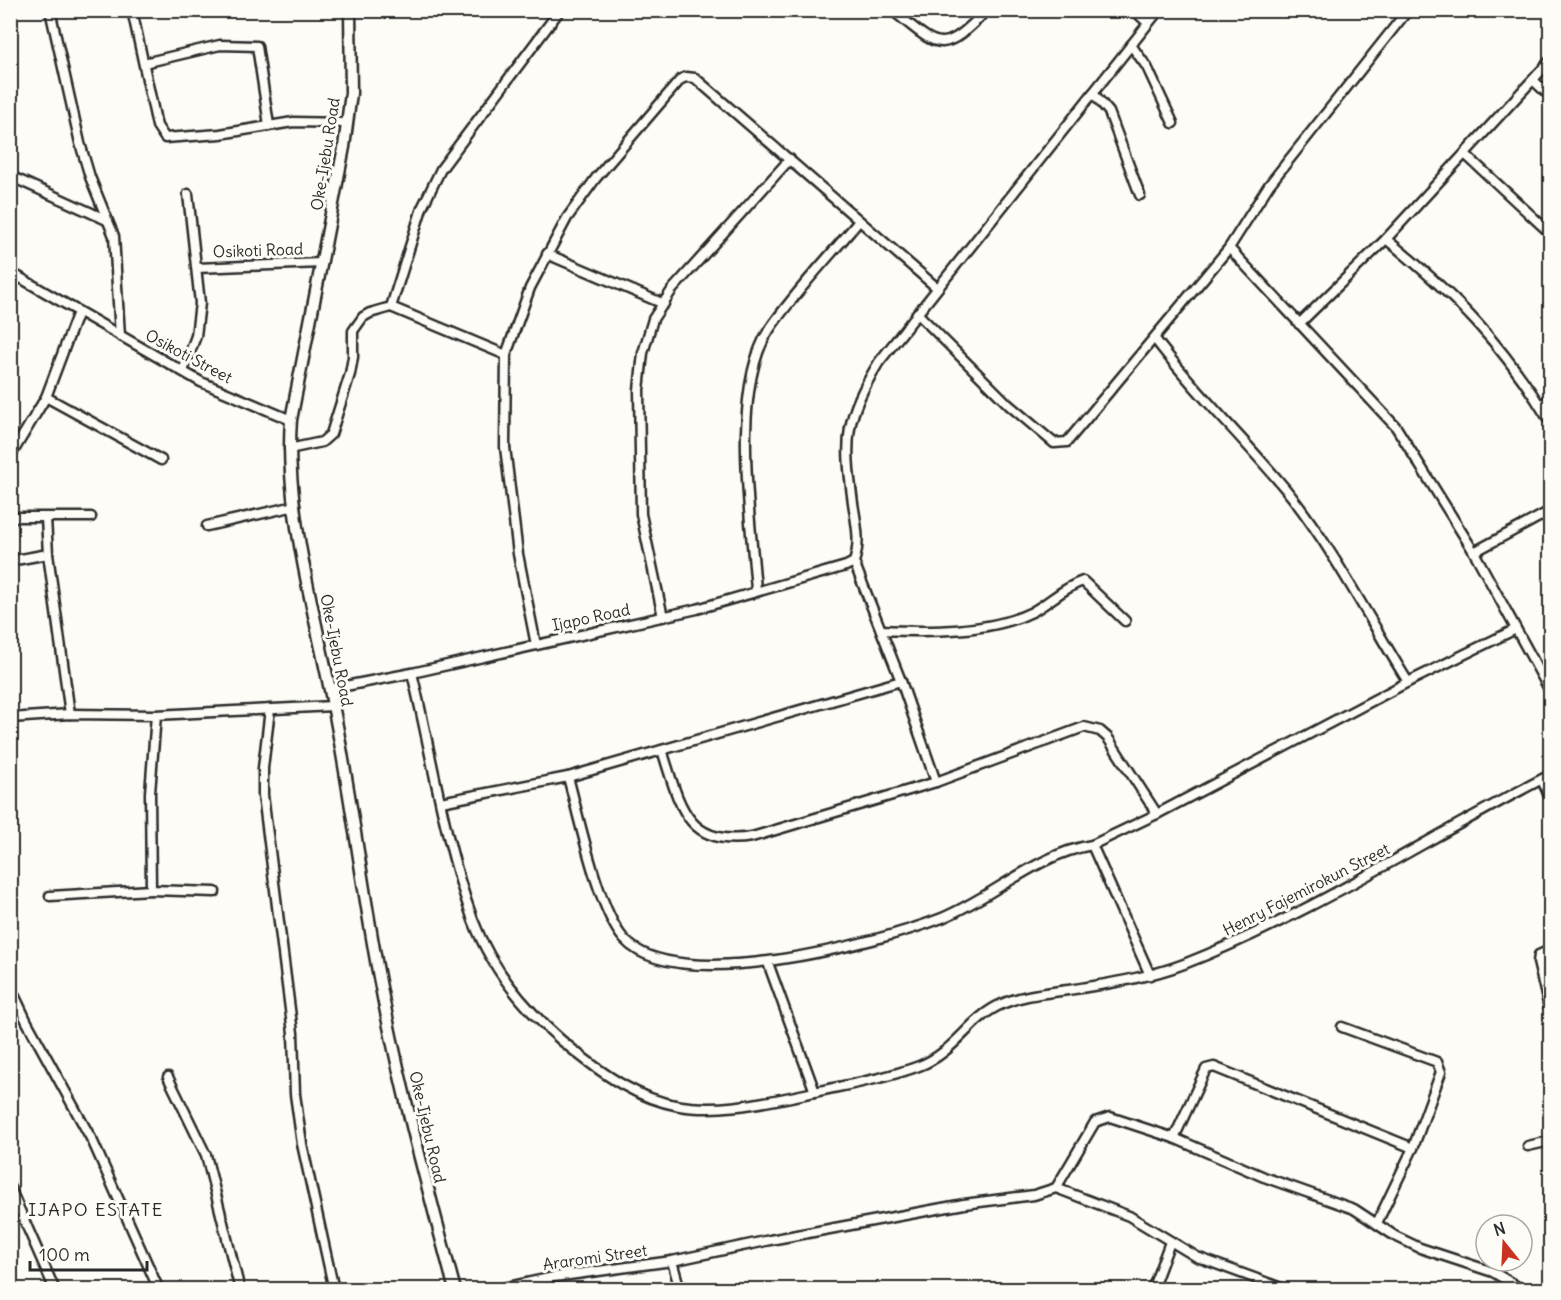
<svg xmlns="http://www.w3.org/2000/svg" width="1561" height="1300" viewBox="0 0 1561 1300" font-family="Delius,sans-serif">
<rect width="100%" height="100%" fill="#fdfcf7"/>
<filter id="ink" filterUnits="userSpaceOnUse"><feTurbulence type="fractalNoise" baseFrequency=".0167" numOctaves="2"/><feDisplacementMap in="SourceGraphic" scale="12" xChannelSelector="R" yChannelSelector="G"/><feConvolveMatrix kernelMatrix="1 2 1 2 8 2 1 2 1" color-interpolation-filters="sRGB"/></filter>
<g filter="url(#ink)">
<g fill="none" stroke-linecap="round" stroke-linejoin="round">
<!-- minor casing -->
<g stroke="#2b2b2b" stroke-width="13">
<g id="minor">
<polyline points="50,10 80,143 90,177 114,236 120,336"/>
<polyline points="132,10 157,126 165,138 220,134 293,122 347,123"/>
<path d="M 892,10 C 939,48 941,57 987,10"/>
<polyline points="1134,10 1148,23"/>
<polyline points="1131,45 1147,67 1173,123"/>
<polyline points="144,63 220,45 257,46 269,125"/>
<polyline points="1533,80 1550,96"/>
<polyline points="1093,93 1109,112 1140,195"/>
<polyline points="1465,154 1550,233"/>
<polyline points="10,176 107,220"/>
<path d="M 1386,239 C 1455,295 1504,345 1550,422"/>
<polyline points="1229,248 1396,427 1474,552 1550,691"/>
<polyline points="547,254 664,304"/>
<polyline points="197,268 321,263"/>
<polyline points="10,288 17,276 201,382 291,420"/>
<polyline points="391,307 422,208 441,169 560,10"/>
<polyline points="917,313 1009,405 1054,443 1067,442 1229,248 1269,185 1408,10"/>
<polyline points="1299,324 1386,239 1550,61"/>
<path d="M 1155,339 C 1197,395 1248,442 1292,497 C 1336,554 1370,621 1408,682 L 1516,629"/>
<polyline points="183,371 196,336 200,303 188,194"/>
<polyline points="46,397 161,460"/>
<polyline points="1540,405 1550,399"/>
<polyline points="289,449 322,442 331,434 350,374 353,357 353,331 363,317 370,313 391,307 506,355"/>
<polyline points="10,457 46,397 78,312"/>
<polyline points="10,517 91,517"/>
<polyline points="46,518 48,554 70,714"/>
<polyline points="207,526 295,506"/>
<polyline points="1474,552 1550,511"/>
<polyline points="10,561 48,554"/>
<path d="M 756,590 C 751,520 730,390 769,330 C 793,294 831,255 859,221"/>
<polyline points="663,617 641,514 639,390 643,353 653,319 672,290 790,159"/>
<path d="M 882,630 C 928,632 990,633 1032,612 C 1049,603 1064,587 1083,581 L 1125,621"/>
<polyline points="536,645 518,554 505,447 506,355 530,288 567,218 596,178 681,79 686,77 695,78 936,287"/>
<path d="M 412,673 C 432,755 444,841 473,920 C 491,968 523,1007 561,1040 C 655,1119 694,1118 810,1093 C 846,1085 884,1079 919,1066 C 956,1052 969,1018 1002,1004 C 1022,995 1046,993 1068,990 C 1107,984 1147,978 1184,964 C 1313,914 1428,837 1550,775"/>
<path d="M 901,681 L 854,562 C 861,542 856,523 853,503 C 844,438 845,418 879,362 L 1159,10"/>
<polyline points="330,689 412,673 697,609 846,566 854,562"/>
<polyline points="270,709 263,768 263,795 293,1033 295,1094 302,1144 334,1290"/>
<polyline points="156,715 150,793 151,890 215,892"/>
<polyline points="10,718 70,714 156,715 333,706"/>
<path d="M 662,750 C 679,802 685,848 752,837 L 936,782 L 1084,727 L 1100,731 L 1108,738 L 1157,814"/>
<path d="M 568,777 C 579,817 598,910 624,939 C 675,997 878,943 942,918 C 993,897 1037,854 1092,845"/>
<polyline points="1542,780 1550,798"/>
<polyline points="441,802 568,777 901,681 936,782"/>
<polyline points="50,896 151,890"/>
<polyline points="1550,950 1539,955 1538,962 1550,1012"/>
<polyline points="768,963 815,1092"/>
<polyline points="1150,975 1092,845 1157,814 1408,682"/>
<polyline points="10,986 27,1022 93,1142 159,1290"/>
<polyline points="1342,1027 1437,1062 1441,1072 1413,1148"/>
<polyline points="168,1077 206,1155 240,1290"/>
<polyline points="1174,1138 1206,1069 1214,1067 1413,1148 1377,1223"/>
<polyline points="1528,1146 1550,1141"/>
<polyline points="10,1188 55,1290"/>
<polyline points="1056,1188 1129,1216 1197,1257 1287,1290"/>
<polyline points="672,1261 680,1290"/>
<polyline points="493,1290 554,1277 672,1261 770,1240 964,1204 1034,1195 1056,1188 1095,1122 1110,1117 1174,1138 1264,1177 1354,1209 1395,1236 1420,1248 1493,1272 1523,1290"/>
<polyline points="1152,1290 1170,1242"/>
</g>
</g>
<!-- major casing -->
<g stroke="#2b2b2b" stroke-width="15">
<path id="major" d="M 350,10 L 351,93 L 344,147 L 291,420 C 284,508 316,617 333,705 C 351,795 362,887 379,977 C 399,1083 427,1186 455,1290"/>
</g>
<!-- minor -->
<use href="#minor" stroke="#fdfcf7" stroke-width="8"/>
<!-- major -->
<use href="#major" stroke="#fdfcf7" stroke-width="10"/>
</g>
</g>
<g text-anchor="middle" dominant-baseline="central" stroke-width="6" stroke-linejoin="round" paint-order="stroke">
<!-- street labels -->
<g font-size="16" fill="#2b2b2b" stroke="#fdfcf7">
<text transform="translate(325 154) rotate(-81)">Oke-Ijebu Road</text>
<text transform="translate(258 250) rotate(-2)">Osikoti Road</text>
<text transform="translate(189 356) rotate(28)">Osikoti Street</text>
<text transform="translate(591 617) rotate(-12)">Ijapo Road</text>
<text transform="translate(337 650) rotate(79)">Oke-Ijebu Road</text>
<text transform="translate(1306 889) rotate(-27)">Henry Fajemirokun Street</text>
<text transform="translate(428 1127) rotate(77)">Oke-Ijebu Road</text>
<text transform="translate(595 1257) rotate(-8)">Araromi Street</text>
</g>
<!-- neighbourhood labels -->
<g font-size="18" letter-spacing="1.5" fill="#2b2b2b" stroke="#fdfcf7">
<text x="96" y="1209">IJAPO ESTATE</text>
</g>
</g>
<!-- margin -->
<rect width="1561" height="1300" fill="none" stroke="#fdfcf7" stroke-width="36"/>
<rect x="18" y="18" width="1525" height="1264" fill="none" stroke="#2b2b2b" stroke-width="2" filter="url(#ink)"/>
<!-- north arrow -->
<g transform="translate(1504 1243) rotate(342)"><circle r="28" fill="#fdfcf7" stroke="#a9a8a5" stroke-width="1.5"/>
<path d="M0-4.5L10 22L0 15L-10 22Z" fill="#c8321e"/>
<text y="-9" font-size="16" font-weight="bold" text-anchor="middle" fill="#2b2b2b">N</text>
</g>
<!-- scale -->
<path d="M30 1261v9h117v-9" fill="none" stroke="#2b2b2b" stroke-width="3"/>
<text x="39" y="1261" font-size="18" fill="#2b2b2b" stroke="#fdfcf7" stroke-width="4.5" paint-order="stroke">100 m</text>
</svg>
